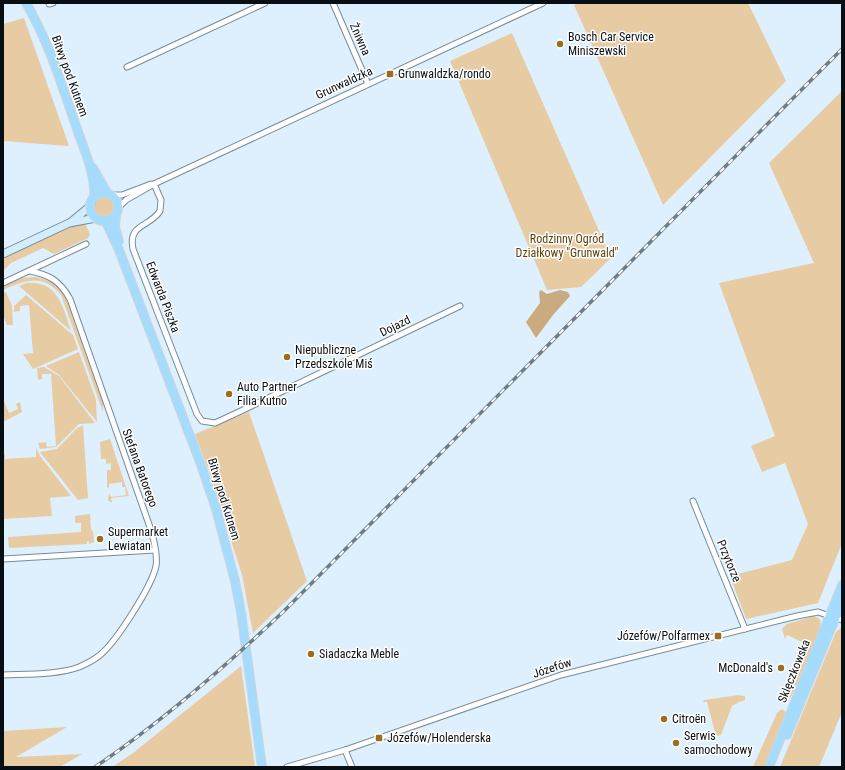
<svg xmlns="http://www.w3.org/2000/svg" width="845" height="770" viewBox="0 0 845 770" font-family="'Roboto Condensed',sans-serif">
<rect width="100%" height="100%" fill="#def0fd"/>
<!-- green -->
<g fill="#e7cba3">
<polygon points="578,3 748,3 786,81 663,205 574,5"/>
<polygon points="24,18 69,146 3,141 3,24"/>
<polygon points="512,33 611,258 581,287 547,290 450,61"/>
<polygon points="842,91 842,543 818,603 746,619 730,576 792,560 808,524 785,463 762,472 751,446 775,436 719,283 814,263 769,163"/>
<circle cx="104" cy="207" r="10"/>
<polygon points="84,221 90,234 88,238 54,254 43,248 11,263 3,271 3,256"/>
<path d="M 37,277 L 52,282 L 66,297 L 103,403 L 103,412 L 61,295 C 42,273 26,280 3,290 L 3,286 L 22,278 Z"/>
<path d="M 26,283 C 58,280 63,307 71,331 L 19,286 Z"/>
<polygon points="6,292 12,306 13,325 7,325 3,315 3,293"/>
<polygon points="26,295 73,335 78,349 33,369 23,354 33,353 29,305 20,306 20,311 14,312 14,306"/>
<polygon points="79,352 96,400 97,422 59,375 46,366"/>
<polygon points="44,367 59,376 95,423 79,424 56,447 40,449 38,443 46,442 47,447 56,446 51,374 42,374 42,379 38,380 37,368"/>
<polygon points="3,399 9,413 18,409 16,404 20,402 22,412 3,422"/>
<polygon points="249,412 307,581 253,633 242,575 210,474 195,434"/>
<polygon points="83,425 88,498 78,500 40,452 57,449 76,429"/>
<polygon points="110,439 129,496 111,498 112,503 108,500 109,493 111,497 126,495 125,487 122,487 122,482 109,484 109,488 107,487 107,470 111,470 111,463 106,464 106,459 101,459 100,442"/>
<polygon points="36,448 40,456 71,496 50,498 52,516 3,519 3,454 5,454 5,459 36,457"/>
<polygon points="90,514 91,530 93,531 94,542 89,544 89,541 87,541 87,544 9,548 8,537 81,532 81,523 75,523 75,516"/>
<path d="M 814,616 C 823,619 821,624 819,632 L 793,693 L 790,698 L 782,701 L 804,643 L 787,635 L 785,639 L 782,629 L 787,624 Z"/>
<polygon points="842,627 842,712 819,767 780,767 836,632"/>
<polygon points="241,666 255,767 112,767 133,753"/>
<polygon points="738,695 745,696 745,700 739,702 732,706 721,735 716,736 707,702 703,702 704,700"/>
<polygon points="782,709 787,713 764,767 753,767 777,713"/>
<polygon points="67,727 16,757 82,754 60,767 3,767 3,731"/>
</g>
<!-- water -->
<polygon fill="#caab7f" points="541,290 547,294 560,290 568,292 570,296 553,315 536,338 526,322 540,303 539,292"/>
<g fill="none" stroke-linecap="round" stroke-linejoin="round">
<!-- street casing -->
<g stroke="#768b99" stroke-width="7">
<g id="street">
<polyline points="333,3 368,84"/>
<polyline points="49,4 53,3"/>
<polyline points="127,67 265,3"/>
<path d="M 154,184 L 161,200 L 160,211 C 149,228 128,223 133,249 L 197,414 L 202,421 L 215,423 L 241,411 L 460,306"/>
<polyline points="112,195 122,195 151,184"/>
<polyline points="118,208 126,200 154,184 543,3"/>
<polyline points="3,283 86,244"/>
<polyline points="693,501 745,629"/>
<polyline points="3,559 155,550"/>
<path d="M 3,675 C 26,674 58,675 79,667 C 86,664 93,661 100,655 C 116,642 152,586 156,566 C 158,555 154,543 152,533 L 70,299 C 60,281 50,275 30,271"/>
<polyline points="345,750 352,767"/>
<polyline points="287,767 345,750 561,675 797,616 818,612 842,620"/>
</g>
</g>
<!-- secondary casing -->
<g stroke="#768b99" stroke-width="9">
<g id="secondary">
<polyline points="71,222 88,208 91,204"/>
<polyline points="3,254 69,223 96,218"/>
</g>
</g>
<!-- primary casing -->
<g stroke="#d2d4d5" stroke-width="10">
<g id="primary">
<path d="M 26,3 C 49,42 62,86 77,129 C 84,149 96,176 94,197"/>
<polyline points="93,168 107,193"/>
<circle cx="104" cy="207" r="14"/>
<polyline points="116,214 115,227 119,241"/>
<polyline points="105,220 119,250 200,462 216,509 235,581 241,612 262,767"/>
<polyline points="787,735 842,602"/>
<polyline points="769,767 842,585"/>
</g>
</g>
<!-- street -->
<use href="#street" stroke="#fff" stroke-width="5"/>
<!-- secondary -->
<use href="#secondary" stroke="#d2eefe" stroke-width="7"/>
<!-- primary -->
<use href="#primary" stroke="#a5dcfe" stroke-width="8"/>
<!-- rail casing -->
<g stroke="#6f7c85" stroke-width="3.5">
<path id="rail" d="M 95,767 C 163,721 225,667 284,611 L 842,49"/>
</g>
<!-- rail -->
<use href="#rail" stroke="#fff" stroke-width="2" stroke-dasharray="6" stroke-linecap="butt"/>
</g>
<!-- markers -->
<g fill="#9b6d1e" stroke="#fff" stroke-width="1.5">
<circle cx="560" cy="44" r="4"/>
<rect x="386" y="70" width="8" height="8" rx="2"/>
<circle cx="287" cy="357" r="4"/>
<circle cx="229" cy="394" r="4"/>
<circle cx="100" cy="539" r="4"/>
<rect x="714" y="632" width="8" height="8" rx="2"/>
<circle cx="311" cy="654" r="4"/>
<circle cx="781" cy="668" r="4"/>
<circle cx="664" cy="719" r="4"/>
<rect x="375" y="734" width="8" height="8" rx="2"/>
<circle cx="676" cy="743" r="4"/>
</g>
<g text-anchor="middle" dominant-baseline="central" stroke-width="3" stroke-linejoin="round" paint-order="stroke">
<!-- poi labels -->
<g font-size="12" fill="#070f14" stroke="#fff" text-anchor="start">
<text x="568" y="37">Bosch Car Service<tspan x="568" dy="14">Miniszewski</tspan></text>
<text x="398" y="74">Grunwaldzka/rondo</text>
<text x="295" y="350">Niepubliczne<tspan x="295" dy="14">Przedszkole Miś</tspan></text>
<text x="237" y="387">Auto Partner<tspan x="237" dy="14">Filia Kutno</tspan></text>
<text x="108" y="532">Supermarket<tspan x="108" dy="14">Lewiatan</tspan></text>
<text x="710" y="636" text-anchor="end">Józefów/Polfarmex</text>
<text x="319" y="654">Siadaczka Meble</text>
<text x="773" y="668" text-anchor="end">McDonald's</text>
<text x="672" y="719">Citroën</text>
<text x="684" y="736">Serwis<tspan x="684" dy="14">samochodowy</tspan></text>
<text x="387" y="738">Józefów/Holenderska</text>
</g>
<!-- street labels -->
<g font-size="12" fill="#070f14" stroke="#fff">
<text transform="translate(360 39) rotate(66)">Żniwna</text>
<text transform="translate(70 76) rotate(70)">Bitwy pod Kutnem</text>
<text transform="translate(344 83) rotate(-25)">Grunwaldzka</text>
<text transform="translate(163 297) rotate(69)">Edwarda Piszka</text>
<text transform="translate(395 326) rotate(-26)">Dojazd</text>
<text transform="translate(140 468) rotate(70)">Stefana Batorego</text>
<text transform="translate(224 499) rotate(73)">Bitwy pod Kutnem</text>
<text transform="translate(729 561) rotate(67)">Przytorze</text>
<text transform="translate(552 668) rotate(-18)">Józefów</text>
<text transform="translate(794 671) rotate(-68)">Sklęczkowska</text>
</g>
<!-- park labels -->
<g font-size="12" fill="#61420c" stroke="#fff">
<text x="567" y="239">Rodzinny Ogród<tspan x="567" dy="14">Działkowy "Grunwald"</tspan></text>
</g>
</g>
<!-- border -->
<rect width="845" height="770" fill="none" stroke="#070f14" stroke-width="8"/>
</svg>
